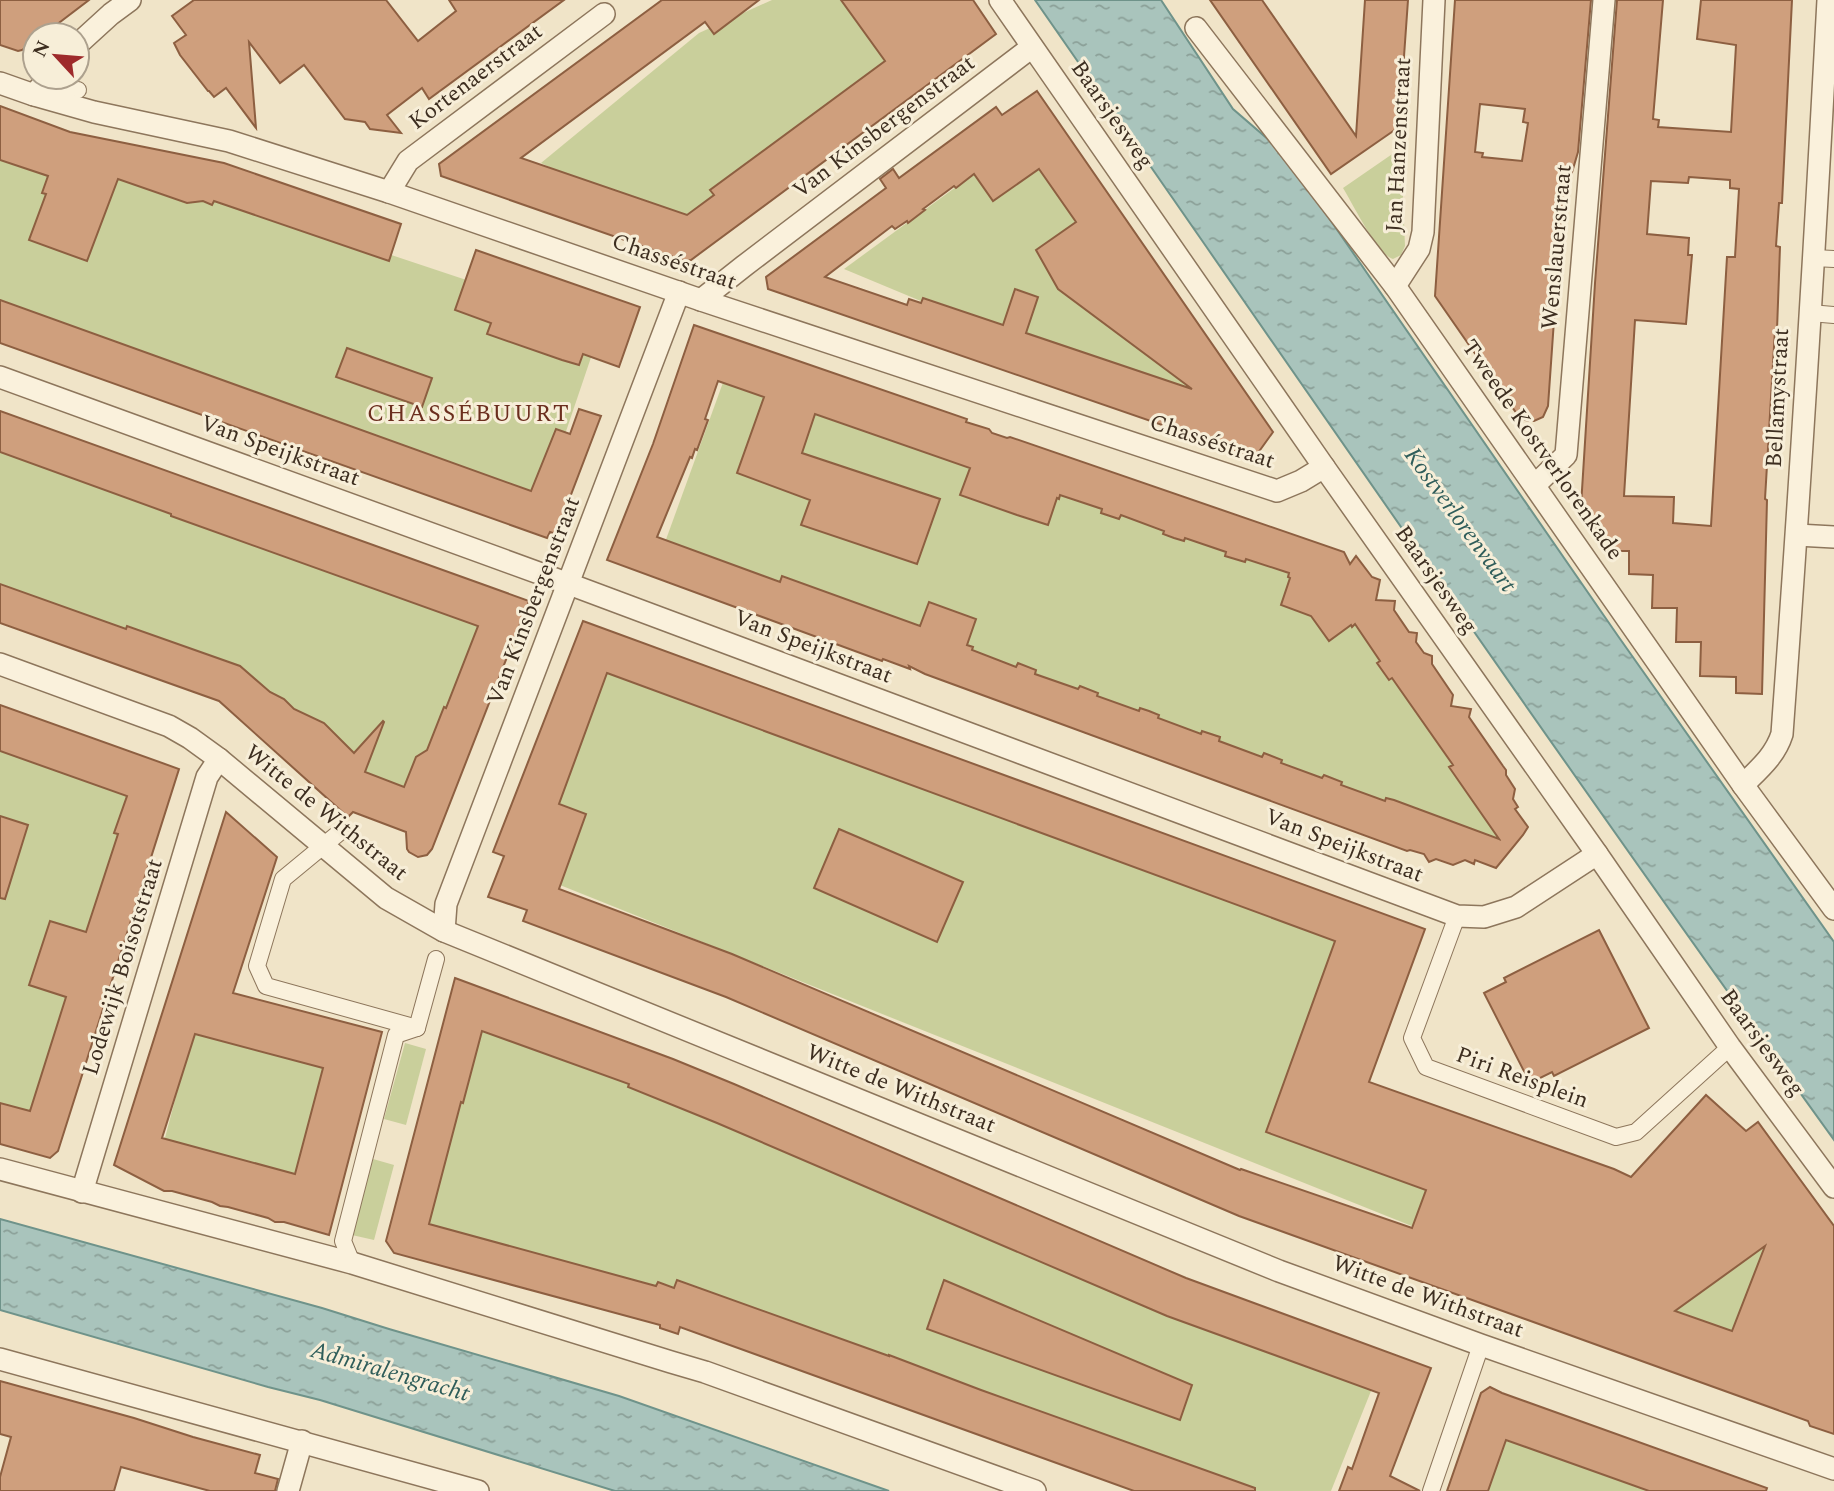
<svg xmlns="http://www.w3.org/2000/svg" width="1834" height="1491" viewBox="0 0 1834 1491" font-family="Spectral,serif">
<defs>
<pattern id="water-ripples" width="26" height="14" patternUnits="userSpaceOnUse" patternTransform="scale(1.75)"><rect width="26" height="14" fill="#a9c4bc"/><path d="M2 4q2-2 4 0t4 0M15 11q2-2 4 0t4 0" fill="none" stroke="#8ba098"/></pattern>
</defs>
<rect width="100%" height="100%" fill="#f0e4c8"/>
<!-- green -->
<g fill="#c9cf9b">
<polygon points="772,0 912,0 935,40 694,238 541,163 699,33"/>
<polygon points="0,125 602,325 536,520 0,322"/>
<polygon points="1024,137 1245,436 844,269"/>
<path d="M 1401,148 L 1405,246 L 1401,255 L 1393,259 C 1377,254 1353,204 1343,188 Z"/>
<polygon points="725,377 1335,583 1501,842 664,545"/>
<polygon points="0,443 488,617 422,821 261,693 0,597"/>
<polygon points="587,653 1363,932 1345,1105 1621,1207 1708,1129 1834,1293 1834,1395 525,871"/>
<polygon points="0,727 154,782 42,1127 0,1118"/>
<polygon points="484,1017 1375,1381 1331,1491 1212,1491 419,1225"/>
<polygon points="195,1024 339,1058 312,1198 161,1153"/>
<polygon points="405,1043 426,1049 406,1125 384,1119"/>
<polygon points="373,1159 394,1165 374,1240 352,1235"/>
<polygon points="1495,1429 1671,1491 1473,1491"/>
</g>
<!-- water -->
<g fill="url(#water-ripples)" stroke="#6f938a" stroke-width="2">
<path d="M 1035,0 L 1161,0 L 1233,109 L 1284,153 L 1618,636 L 1834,942 L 1834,1140 C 1563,764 1300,381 1035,0 Z"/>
<polygon points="0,1219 322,1308 389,1329 619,1396 889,1491 615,1491 320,1400 268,1387 0,1310"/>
</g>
<!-- building -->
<g fill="#cf9f7d" stroke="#8d5f41" stroke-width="2" fill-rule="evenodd">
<polygon points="0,0 89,0 43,35 35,35 35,41 22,50 18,51 0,45"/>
<polygon points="194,0 386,0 418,41 456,11 449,0 564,0 429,99 422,88 387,115 401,133 370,129 365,122 345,119 304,65 280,83 249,42 256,128 226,88 214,97 209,91 208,91 180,55 174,43 186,35 172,16"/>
<polygon points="662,0 759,0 714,34 705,22 521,158 687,215 714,195 710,190 885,61 841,0 973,0 996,34 691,260 685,261 441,176 439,164"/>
<polygon points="1210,0 1262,0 1356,136 1365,0 1408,0 1399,127 1331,174"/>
<path d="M 1455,0 L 1591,0 L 1578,152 L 1562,206 L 1548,406 L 1543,417 L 1534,421 L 1525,420 L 1517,414 L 1435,296 ZM 1480,104 L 1525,109 L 1523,122 L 1528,123 L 1522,161 L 1482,157 L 1483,153 L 1475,152 Z"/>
<path d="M 1617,0 L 1663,0 L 1653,119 L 1659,120 L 1658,127 L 1731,132 L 1736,45 L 1697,39 L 1701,0 L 1792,0 L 1782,203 L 1779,203 L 1776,246 L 1780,247 L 1777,330 L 1775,330 L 1765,499 L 1767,500 L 1762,694 L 1736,693 L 1736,677 L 1700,676 L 1701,642 L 1676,642 L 1677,608 L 1652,608 L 1653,575 L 1629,574 L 1629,551 L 1613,551 L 1581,506 L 1595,283 ZM 1689,177 L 1730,180 L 1730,188 L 1739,189 L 1735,257 L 1727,257 L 1711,526 L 1673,523 L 1674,497 L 1624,496 L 1635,320 L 1686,324 L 1692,255 L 1688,255 L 1689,238 L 1647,234 L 1651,181 L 1688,183 Z"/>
<path d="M 1037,91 L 1273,432 L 1255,457 L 768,289 L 766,277 L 886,188 L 880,179 L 893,169 L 899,178 L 996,107 L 1002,115 ZM 1039,169 L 1076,222 L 1036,250 L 1058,289 L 1192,389 L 1026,333 L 1038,297 L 1015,289 L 1003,325 L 923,298 L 921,303 L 909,299 L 907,305 L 825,277 L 892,226 L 895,229 L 907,221 L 908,223 L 925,210 L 923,209 L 954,186 L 956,188 L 974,174 L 993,201 Z"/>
<polygon points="0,106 70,132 224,163 401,224 389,261 214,201 212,205 203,201 187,203 118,179 87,261 29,240 46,194 42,193 48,176 0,160"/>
<polygon points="476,250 640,307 619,367 583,354 579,365 562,360 487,334 491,323 455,310"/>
<polygon points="0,300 531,491 556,429 570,434 579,409 601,416 556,534 550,532 547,538 0,343"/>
<path d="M 694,325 L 967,419 L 966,422 L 989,429 L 992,433 L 1007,438 L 1010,437 L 1344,552 L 1350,564 L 1356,556 L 1372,577 L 1380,580 L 1376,600 L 1395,601 L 1394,610 L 1409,632 L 1417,633 L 1416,642 L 1424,653 L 1432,656 L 1432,664 L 1453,695 L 1451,706 L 1471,709 L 1469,717 L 1503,766 L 1506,770 L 1506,775 L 1515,789 L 1513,799 L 1518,807 L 1515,809 L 1528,827 L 1523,835 L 1496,868 L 1475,860 L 1474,864 L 1465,860 L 1453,865 L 1436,859 L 1429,862 L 1424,854 L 1410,850 L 1407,851 L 925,674 L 909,666 L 910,669 L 883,659 L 882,661 L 607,560 L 653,444 ZM 718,381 L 764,397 L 737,473 L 810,500 L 801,525 L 917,564 L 940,499 L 802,453 L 815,414 L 970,468 L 960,495 L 1017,515 L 1048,525 L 1057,498 L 1059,499 L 1060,495 L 1102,509 L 1101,513 L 1119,519 L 1121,515 L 1164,531 L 1163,534 L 1174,538 L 1184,541 L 1185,538 L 1226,552 L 1225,556 L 1245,562 L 1246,559 L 1289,573 L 1288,577 L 1290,578 L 1281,605 L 1311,616 L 1329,641 L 1351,625 L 1352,627 L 1355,624 L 1380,661 L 1377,663 L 1389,680 L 1392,678 L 1453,765 L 1449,767 L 1499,839 L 1394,800 L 1386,798 L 1385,801 L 1341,785 L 1342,782 L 1324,775 L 1322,778 L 1281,763 L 1282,760 L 1264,753 L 1262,757 L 1219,741 L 1220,737 L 1202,731 L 1201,734 L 1158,718 L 1159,715 L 1149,711 L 1140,708 L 1139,711 L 1097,696 L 1098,693 L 1080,686 L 1078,689 L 1035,674 L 1036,670 L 1018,663 L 1016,667 L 972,650 L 973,647 L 967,645 L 976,619 L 929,602 L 920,626 L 782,576 L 780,582 L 657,537 L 690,457 L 692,458 L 695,449 L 697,450 L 708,420 L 705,419 Z"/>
<polygon points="347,348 432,378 422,407 336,377"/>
<polygon points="0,411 529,601 432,849 427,855 418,857 409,852 407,849 406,832 353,812 348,817 219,701 0,623 0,584 126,629 127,626 240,666 270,692 284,699 294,709 324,723 354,753 383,721 384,722 365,772 404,787 416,757 427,750 444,707 446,708 478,626 171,516 171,514 0,452"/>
<path d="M 583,621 L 1425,929 L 1369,1082 L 1614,1169 L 1631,1177 L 1706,1095 L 1746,1131 L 1758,1122 L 1834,1226 L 1834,1434 L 1810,1426 L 1808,1421 L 1239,1216 L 726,997 L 523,921 L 527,910 L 488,897 L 504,856 L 493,852 ZM 607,673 L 1335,941 L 1266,1132 L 1426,1190 L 1412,1228 L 1241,1169 L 1240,1170 L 732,954 L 559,889 L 586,814 L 559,804 ZM 1765,1246 L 1732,1331 L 1675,1311 Z"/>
<polygon points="0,705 179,769 58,1151 50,1158 0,1144 0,1103 30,1111 66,997 29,985 50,921 86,932 118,834 114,833 127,796 0,751"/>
<path d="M 226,812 L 277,857 L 233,993 L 382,1032 L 329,1235 L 284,1222 L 275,1222 L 268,1218 L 228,1207 L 220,1206 L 212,1202 L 172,1191 L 164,1191 L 114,1165 ZM 195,1034 L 323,1068 L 295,1174 L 162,1138 Z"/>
<polygon points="0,816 28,825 5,899 0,898"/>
<polygon points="839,829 963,882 937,942 814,888"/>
<polygon points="1599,930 1649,1028 1554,1076 1552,1072 1530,1083 1484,993 1506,982 1504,978"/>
<polygon points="455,978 673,1059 734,1084 1186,1278 1431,1368 1390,1476 1420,1491 1339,1491 1348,1467 1352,1469 1379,1393 1167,1316 717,1123 628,1087 629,1084 482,1031 463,1103 461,1102 429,1224 656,1286 658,1282 674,1288 677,1280 889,1356 889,1355 981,1390 1255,1488 1255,1491 1134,1491 680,1327 678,1334 660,1328 660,1325 394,1253 386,1241"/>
<polygon points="944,1280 1192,1385 1180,1420 927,1329"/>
<polygon points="0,1381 134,1418 193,1437 260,1455 255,1473 278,1479 275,1491 210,1491 121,1467 114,1491 0,1491 0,1477 11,1437 0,1434"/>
<polygon points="1490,1387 1502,1393 1767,1488 1766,1491 1649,1491 1506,1440 1488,1491 1447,1491 1481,1393"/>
</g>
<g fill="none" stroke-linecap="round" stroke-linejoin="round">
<!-- pedestrian casing -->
<g stroke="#8d765c" stroke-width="18">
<g id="pedestrian">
<polyline points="43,94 78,90"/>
<polyline points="1814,258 1834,259"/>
<polyline points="1810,313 1834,315"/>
<polyline points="340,832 283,879 257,966 266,986 417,1028"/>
<polyline points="1457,916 1412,1038 1426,1067 1616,1137 1636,1132 1730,1047"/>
<polyline points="352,1263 343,1241 396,1035 417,1028 436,959"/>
<polyline points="1431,1491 1481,1345"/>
</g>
</g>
<!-- minor casing -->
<g stroke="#8d765c" stroke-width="24">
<g id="minor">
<polyline points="1000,0 1324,467 1597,854 1730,1047 1834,1187"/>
<polyline points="1196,28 1395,286 1743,785 1834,909"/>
<polyline points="77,45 111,14 130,0"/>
<polyline points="0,83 34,95 94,112 229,141 389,192 701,300 1277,491 1301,481 1324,467"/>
<polyline points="34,95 49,77"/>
<polyline points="389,192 408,161 604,14"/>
<polyline points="1395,286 1419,249 1423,232 1434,0"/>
<polyline points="701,300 744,266 1032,47"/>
<polyline points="0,377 569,584 1457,916 1484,917 1516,907 1597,854"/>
<polyline points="1535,485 1566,455 1604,0"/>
<polyline points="1797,535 1834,537"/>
<polyline points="0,664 169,726 190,738 219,759 386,898 444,931 1279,1271 1481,1345 1834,1469"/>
<path d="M 1743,785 C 1759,769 1775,756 1782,734 C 1800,490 1815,245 1828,0"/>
<polyline points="444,931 446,904 679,292"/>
<polyline points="0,1169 352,1263 671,1362 705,1372 1035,1491"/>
<polyline points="82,1192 207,777 219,759"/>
<polyline points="0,1359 478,1491"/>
<polyline points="288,1491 302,1441"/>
</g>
</g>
<!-- pedestrian -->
<use href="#pedestrian" stroke="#faf1dc" stroke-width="16"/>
<!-- minor -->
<use href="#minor" stroke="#faf1dc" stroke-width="21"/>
</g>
<g text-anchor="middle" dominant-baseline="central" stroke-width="6" stroke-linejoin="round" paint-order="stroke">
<!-- street labels -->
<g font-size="23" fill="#3d2e20" stroke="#f7eed8">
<text transform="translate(476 77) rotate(-37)">Kortenaerstraat</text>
<text transform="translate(1112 115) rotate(55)">Baarsjesweg</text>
<text transform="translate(884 127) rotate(-37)">Van Kinsbergenstraat</text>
<text transform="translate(1399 145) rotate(-87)">Jan Hanzenstraat</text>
<text transform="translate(1557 247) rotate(-85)">Wenslauerstraat</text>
<text transform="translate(674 262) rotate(19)">Chasséstraat</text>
<text transform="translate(1778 398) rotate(-87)">Bellamystraat</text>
<text transform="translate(1212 442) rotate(18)">Chasséstraat</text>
<text transform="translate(1542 450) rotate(55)">Tweede Kostverlorenkade</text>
<text transform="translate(280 451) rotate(20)">Van Speijkstraat</text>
<text transform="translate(1436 580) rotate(55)">Baarsjesweg</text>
<text transform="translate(534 601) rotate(-69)">Van Kinsbergenstraat</text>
<text transform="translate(813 647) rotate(21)">Van Speijkstraat</text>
<text transform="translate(326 813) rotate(39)">Witte de Withstraat</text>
<text transform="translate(1344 846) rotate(21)">Van Speijkstraat</text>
<text transform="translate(123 967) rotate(-73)">Lodewijk Boisotstraat</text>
<text transform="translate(1762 1043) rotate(54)">Baarsjesweg</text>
<text transform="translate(1522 1078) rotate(20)">Piri Reisplein</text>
<text transform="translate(901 1089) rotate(22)">Witte de Withstraat</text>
<text transform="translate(1428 1297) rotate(20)">Witte de Withstraat</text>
</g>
<!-- neighbourhood labels -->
<g font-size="24" letter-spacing="2" fill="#6b2e1e" stroke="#f7eed8">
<text x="469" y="414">CHASSÉBUURT</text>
</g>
<!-- water labels -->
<g font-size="24" font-style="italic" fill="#2f5d5a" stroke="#f7eed8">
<text transform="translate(1460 520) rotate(54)">Kostverlorenvaart</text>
<text transform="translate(390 1372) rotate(16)">Admiralengracht</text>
</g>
</g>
<!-- north arrow -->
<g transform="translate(56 56) rotate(296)"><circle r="33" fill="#f7eed8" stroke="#ada18e" stroke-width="2"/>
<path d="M0-5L12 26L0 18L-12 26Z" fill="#9e2a2b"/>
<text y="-10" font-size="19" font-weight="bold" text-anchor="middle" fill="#3d2e20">N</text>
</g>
</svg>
